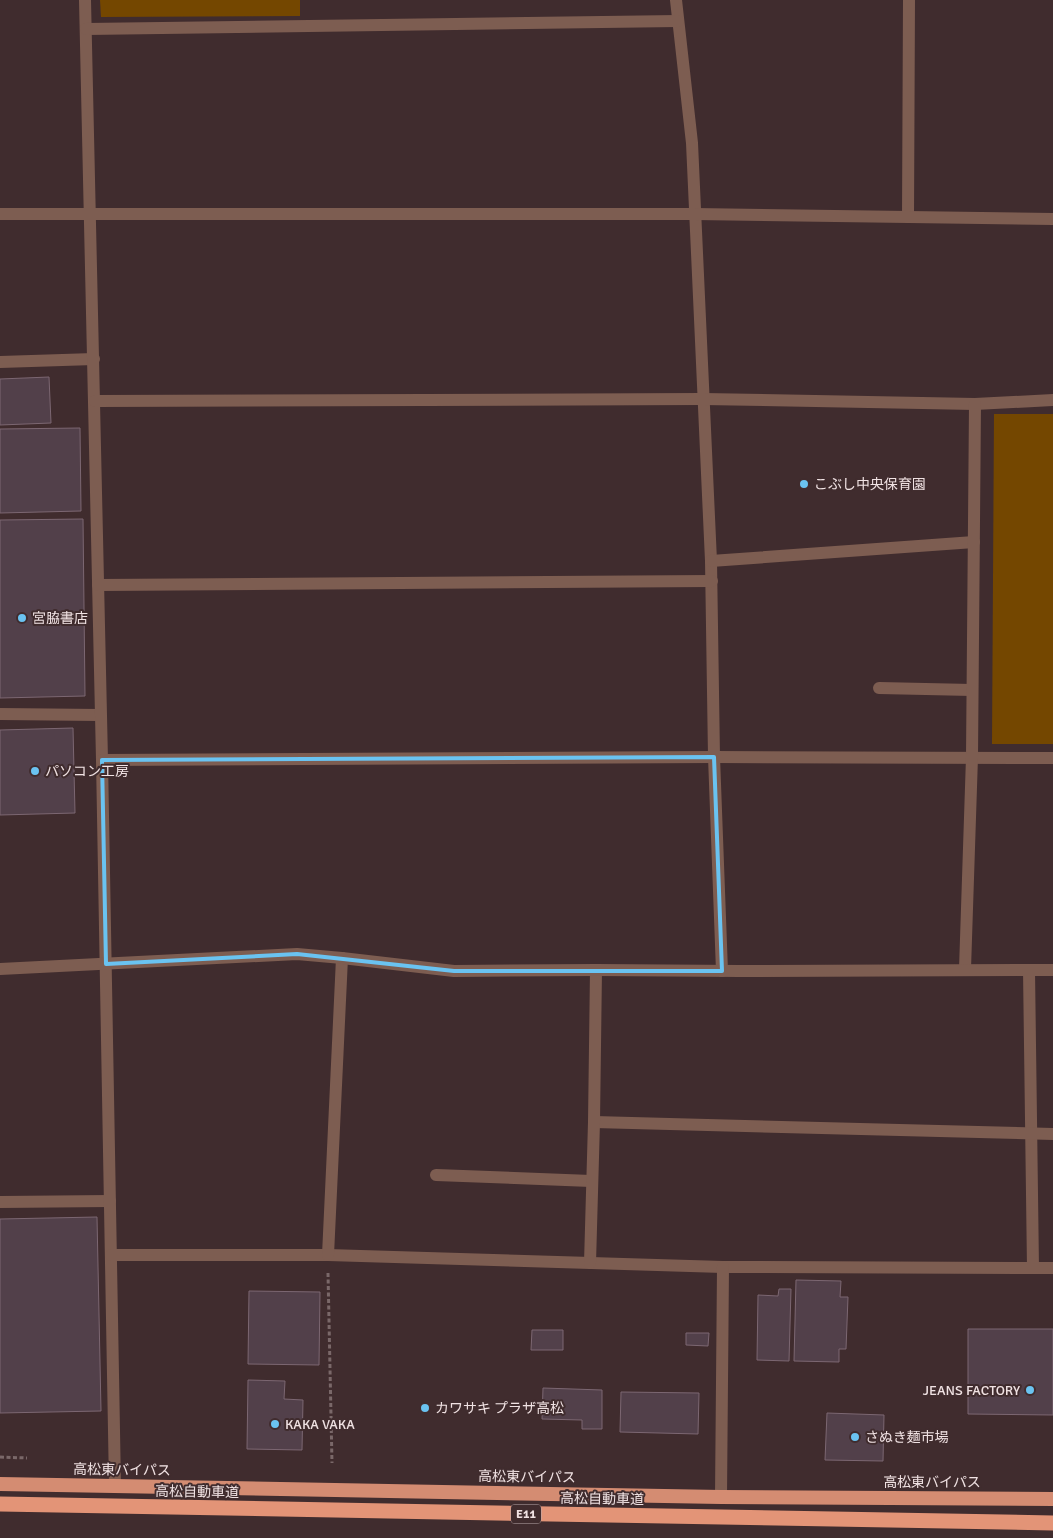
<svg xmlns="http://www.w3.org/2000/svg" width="1053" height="1538" viewBox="0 0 1053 1538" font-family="Signika,'Noto Sans JP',sans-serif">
<rect width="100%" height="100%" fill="#402c2e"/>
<!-- green -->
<g fill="#744700">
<polygon points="100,0 300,0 300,16 101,17"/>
<polygon points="994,414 1053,414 1053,744 992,744"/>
</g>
<!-- building -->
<g fill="#52404a" stroke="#7c6772">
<polygon points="49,377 51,423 0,425 0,379"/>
<polygon points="80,428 81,511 0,513 0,429"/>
<polygon points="83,519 85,696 0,698 0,520"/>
<polygon points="73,728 75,813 0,815 0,730"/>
<polygon points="97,1217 101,1411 0,1413 0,1219"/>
<polygon points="796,1280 841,1281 840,1297 848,1297 846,1349 839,1349 839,1362 794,1361"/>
<polygon points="779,1289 791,1289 789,1361 757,1360 758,1295 778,1296"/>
<polygon points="249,1291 320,1292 319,1365 248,1364"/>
<polygon points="968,1329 1053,1329 1053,1415 968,1414"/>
<polygon points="532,1330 563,1330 563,1350 531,1350"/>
<polygon points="686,1333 709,1333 708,1346 686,1345"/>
<polygon points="248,1380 285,1381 284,1399 303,1400 302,1450 247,1449"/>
<polygon points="543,1388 602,1390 602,1429 582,1429 582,1420 542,1419"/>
<polygon points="621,1392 699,1393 698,1434 620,1432"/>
<polygon points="827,1413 884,1415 883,1461 825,1460"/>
</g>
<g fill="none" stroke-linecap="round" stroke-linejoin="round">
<!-- path -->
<g stroke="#7a6869" stroke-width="3" stroke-dasharray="4 2.5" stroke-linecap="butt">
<polyline points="328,1273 332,1463"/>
<polyline points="0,1457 27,1458"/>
</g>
<!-- service -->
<g stroke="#7d5d51" stroke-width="12">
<polyline points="0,362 94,359"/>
<polyline points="0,714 100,715"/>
<polyline points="0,1202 110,1201"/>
</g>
<!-- minor -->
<g stroke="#7d5d51" stroke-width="12">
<polyline points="85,0 102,760 115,1486"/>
<polyline points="676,0 692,143 711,561 714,757 722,971"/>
<polyline points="86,29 678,21"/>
<polyline points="908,217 909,0"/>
<polyline points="95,401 703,399 975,404 1053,400"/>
<polyline points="711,561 974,542"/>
<polyline points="98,585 712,581"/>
<polyline points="879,688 972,690"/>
<polyline points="102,760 714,757 1053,758"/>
<polyline points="965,969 972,757 975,404"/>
<polyline points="1029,970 1033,1268"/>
<polyline points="594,1122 1053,1134"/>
<polyline points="436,1175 591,1181"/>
<polyline points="111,1255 328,1255 723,1267 1053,1268"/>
<polyline points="328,1255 342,958"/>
<polyline points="590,1263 594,1122 596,970"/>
<polyline points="721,1497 723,1267"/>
</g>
<!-- tertiary -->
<g stroke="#7d5d51" stroke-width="12">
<polyline points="0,214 695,214 1053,219"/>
<polyline points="0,969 297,954 342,958 454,971 596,970 740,971 1053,970"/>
</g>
<!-- trunk -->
<polyline stroke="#d48c72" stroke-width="14" points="0,1484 721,1497 1053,1499"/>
<!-- motorway -->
<polyline stroke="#e39477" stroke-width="15" points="0,1504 1053,1523"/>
</g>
<!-- marked area -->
<path fill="none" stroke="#6ac3f1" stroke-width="4" stroke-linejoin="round" d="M 714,757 L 722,971 L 454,971 L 297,954 L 106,964 L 102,760 Z"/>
<!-- markers -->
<g fill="#6ac3f1" stroke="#402c2e" stroke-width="2">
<circle cx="804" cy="484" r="5"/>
<circle cx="22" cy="618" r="5"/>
<circle cx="35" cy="771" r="5"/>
<circle cx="1030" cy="1390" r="5"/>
<circle cx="425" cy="1408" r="5"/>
<circle cx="275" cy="1424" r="5"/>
<circle cx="855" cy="1437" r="5"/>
</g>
<g text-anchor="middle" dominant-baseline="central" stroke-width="4" stroke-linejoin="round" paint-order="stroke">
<!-- shield labels -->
<rect fill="#402c2e" stroke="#bbabad" stroke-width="1" x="511" y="1504.5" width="30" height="19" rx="4"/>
<g font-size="12" font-weight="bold" fill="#f0e2e3">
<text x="526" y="1514">E11</text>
</g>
<!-- poi labels -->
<g font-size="14" fill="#f0e2e3" stroke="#402c2e" text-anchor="start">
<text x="814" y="484">こぶし中央保育園</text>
<text x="32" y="618">宮脇書店</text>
<text x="45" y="771">パソコン工房</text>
<text x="1020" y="1390" text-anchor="end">JEANS FACTORY</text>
<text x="435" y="1408">カワサキ プラザ高松</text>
<text x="285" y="1424">KAKA VAKA</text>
<text x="865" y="1437">さぬき麺市場</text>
</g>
<!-- street labels -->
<g font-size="14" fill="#f0e2e3" stroke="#402c2e">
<text transform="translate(122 1470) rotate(1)">高松東バイパス</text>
<text transform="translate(527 1477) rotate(1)">高松東バイパス</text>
<text x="932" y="1482">高松東バイパス</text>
<text transform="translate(197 1492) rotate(1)">高松自動車道</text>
<text transform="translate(602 1499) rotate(1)">高松自動車道</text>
</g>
</g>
</svg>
